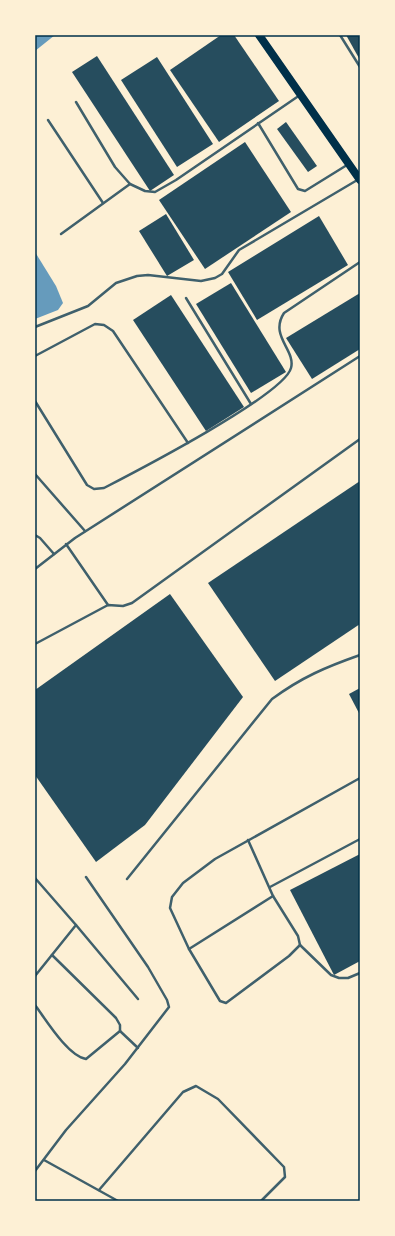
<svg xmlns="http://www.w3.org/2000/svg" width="395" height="1236" viewBox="0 0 395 1236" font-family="Signika,sans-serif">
<rect width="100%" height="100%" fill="#fdf0d5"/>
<!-- water -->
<g fill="#669bbc">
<polygon points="35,35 55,35 35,51"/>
<polygon points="35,252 56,286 63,303 58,310 35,319"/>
</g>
<!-- building -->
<g fill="#264d5e">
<polygon points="221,35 234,35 279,101 219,142 170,70"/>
<polygon points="346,35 360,35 360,60"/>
<polygon points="97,56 174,175 150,191 72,72"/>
<polygon points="157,57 213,144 177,167 121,80"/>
<polygon points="286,122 317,166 308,172 277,129"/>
<polygon points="245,142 291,212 205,269 159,200"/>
<polygon points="166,214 194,260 167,276 139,231"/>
<polygon points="319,216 348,265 257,320 228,272"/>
<polygon points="231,283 286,372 251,393 196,304"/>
<polygon points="360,293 360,349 312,379 286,338"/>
<polygon points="171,295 244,407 206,431 133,320"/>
<polygon points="360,481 360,624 275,681 208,583"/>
<polygon points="170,594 243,697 145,825 96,862 35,775 35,690"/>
<polygon points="360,688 360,715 349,694"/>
<polygon points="360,854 360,961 334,975 290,890"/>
</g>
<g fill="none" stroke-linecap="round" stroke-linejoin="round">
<!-- service -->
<g stroke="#3f606c" stroke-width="2.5">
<polyline points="340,35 360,67"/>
<polyline points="76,102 115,167 130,184 145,191 155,192 176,180 300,95"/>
<polyline points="48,120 103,203"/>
<polyline points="258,123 298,189 305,191 347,165"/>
<polyline points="61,234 130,184"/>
<polyline points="186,298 251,404"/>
<polyline points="35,327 88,306 116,283 137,276 148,275 201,281 215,278 222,274 239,250 359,179"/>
<polyline points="35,356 95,324 104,325 113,331 188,443"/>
<path d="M 35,401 L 87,485 L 94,489 L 104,488 C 135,472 284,395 291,368 C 296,350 269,336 284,313 L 360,262"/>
<polyline points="35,474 85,531"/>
<polyline points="35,535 40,538 54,554"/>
<polyline points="66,544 108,605"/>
<polyline points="35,569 75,538 360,356"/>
<polyline points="35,644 108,605 123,606 132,603 360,439"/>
<polyline points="248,840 273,896 298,936 300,945 331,975 339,978 348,978 360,973"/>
<polyline points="35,878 76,925 35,976"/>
<path d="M 127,879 L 272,699 C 302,677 326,667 360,655"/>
<polyline points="270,887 360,839"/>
<polyline points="273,896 189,949 220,1001 226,1003 289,956 300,945"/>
<polyline points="76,925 138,999"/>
<polyline points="189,949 170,908 172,897 183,883 215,859 360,778"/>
<path d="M 35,1005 C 46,1020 68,1056 86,1059 L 120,1031 L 120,1025 L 116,1018 L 52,955"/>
<polyline points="120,1031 138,1048"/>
<polyline points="44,1160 118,1201"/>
<polyline points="35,1171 66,1130 125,1064 169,1007 167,1000 148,967 86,877"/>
<polyline points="99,1190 183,1092 196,1086 218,1099 284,1167 285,1177 261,1201"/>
</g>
<!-- trunk -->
<polyline stroke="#003049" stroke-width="8" points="259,35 360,180"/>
</g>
<!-- border -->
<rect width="395" height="1236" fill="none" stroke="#fdf0d5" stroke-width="72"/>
<rect x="36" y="36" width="323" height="1164" fill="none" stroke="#003049" stroke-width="1.5"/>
</svg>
